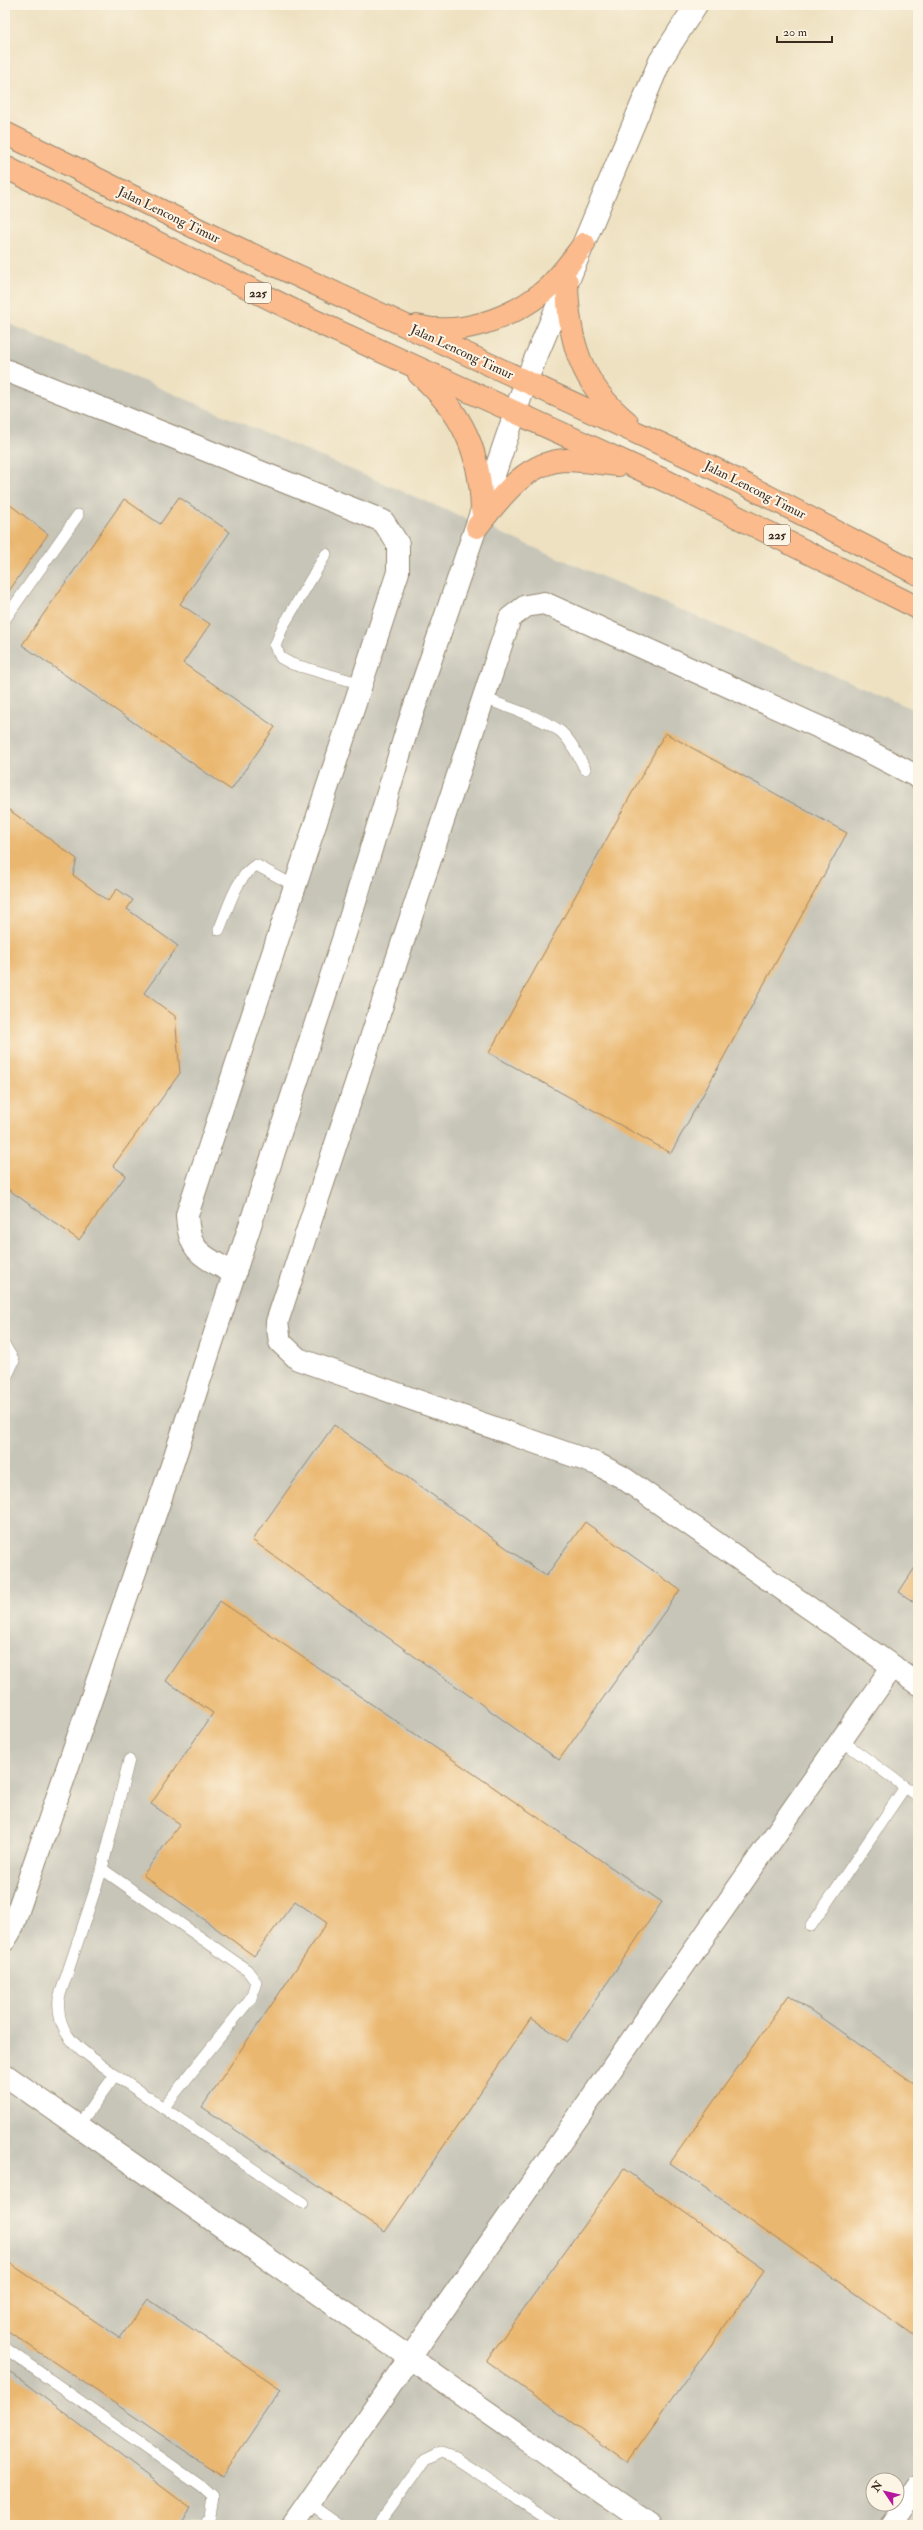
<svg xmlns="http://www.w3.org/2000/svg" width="923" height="2530" viewBox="0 0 923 2530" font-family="'IM FELL Double Pica',serif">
<rect width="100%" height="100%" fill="#fcf5e5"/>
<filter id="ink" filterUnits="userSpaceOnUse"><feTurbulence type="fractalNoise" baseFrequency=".025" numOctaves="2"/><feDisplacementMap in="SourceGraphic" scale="8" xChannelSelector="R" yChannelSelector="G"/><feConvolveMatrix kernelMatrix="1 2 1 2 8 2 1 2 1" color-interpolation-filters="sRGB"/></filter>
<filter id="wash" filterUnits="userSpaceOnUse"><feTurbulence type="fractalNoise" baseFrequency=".012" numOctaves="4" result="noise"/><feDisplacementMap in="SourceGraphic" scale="16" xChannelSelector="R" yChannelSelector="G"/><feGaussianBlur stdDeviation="0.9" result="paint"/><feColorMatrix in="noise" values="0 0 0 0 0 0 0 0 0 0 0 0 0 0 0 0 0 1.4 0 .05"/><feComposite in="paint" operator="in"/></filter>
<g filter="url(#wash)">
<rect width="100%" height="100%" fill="#eee1c1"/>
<!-- industrial -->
<path fill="#c6c5b8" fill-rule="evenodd" d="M 5,322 L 918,711 L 918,2525 L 5,2525 ZM 873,2480 L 897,2480 L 897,2504 L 873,2504 Z"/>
<g id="blocks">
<!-- building -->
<g fill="#eab76f">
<polygon points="179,497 230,532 180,604 210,624 183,663 275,727 231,790 22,645 124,499 160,524"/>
<polygon points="5,501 48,534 5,597"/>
<polygon points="665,733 847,833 671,1153 489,1053"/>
<polygon points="5,807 77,859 73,875 108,901 117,889 133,900 127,909 178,946 144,993 175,1016 180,1073 113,1166 126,1175 79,1240 5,1187"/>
<polygon points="334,1425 546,1576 585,1522 680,1590 559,1760 252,1540"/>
<polygon points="918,1563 918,1605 899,1592"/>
<polygon points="220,1601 662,1902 567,2042 531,2018 385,2232 202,2107 327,1923 295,1901 254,1956 143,1875 180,1824 151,1804 213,1713 166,1681"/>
<polygon points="789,1995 918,2086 918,2338 670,2163"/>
<polygon points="624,2169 765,2270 627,2462 486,2361"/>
<polygon points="5,2260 120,2338 148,2299 281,2389 222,2476 5,2329"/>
<polygon points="5,2368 190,2508 178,2525 5,2525"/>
</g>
</g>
</g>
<g filter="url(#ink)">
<use href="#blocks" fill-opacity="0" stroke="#948670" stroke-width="1"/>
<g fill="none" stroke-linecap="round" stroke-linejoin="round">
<!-- service casing -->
<g stroke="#948670" stroke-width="12">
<g id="service">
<polyline points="326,554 283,626 275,646 281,658 292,664 362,684"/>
<polyline points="5,619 78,515"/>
<path d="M 484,698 C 508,708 538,716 560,731 C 571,740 579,757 585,769"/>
<path d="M 219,930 C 228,909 236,877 256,865 L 295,886"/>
<polyline points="5,1346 14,1361 5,1380"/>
<polyline points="905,1787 918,1796"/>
<polyline points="102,1869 247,1970 256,1982 251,1998 164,2107"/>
<polyline points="811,1926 905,1787 841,1740"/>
<polyline points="115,2075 303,2203"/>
<path d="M 78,2126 L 115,2075 C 86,2052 55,2040 59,1998 L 102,1869 L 129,1760"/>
<polyline points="5,2348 202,2487 213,2497 210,2517 205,2525"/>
<polyline points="308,2503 339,2525"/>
<polyline points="377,2525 424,2461 441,2453 455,2458 557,2525"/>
</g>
</g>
<!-- minor casing -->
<g stroke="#948670" stroke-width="24">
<g id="minor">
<path d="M 5,370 L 383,521 L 398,544 L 398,572 L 187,1215 C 189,1255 204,1256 235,1274"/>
<polyline points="526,381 660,61 696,5"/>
<polyline points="918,777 841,737 544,603 526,606 510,618 277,1322 280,1342 298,1359 597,1464 622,1477 918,1684"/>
<polyline points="5,2075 649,2525"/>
<polyline points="293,2525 893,1666"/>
<polyline points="891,2525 918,2486"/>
</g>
</g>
<!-- tertiary casing -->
<g stroke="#948670" stroke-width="24">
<polyline id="tertiary" points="5,1940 12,1928 172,1465 352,912 408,726 526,381"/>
</g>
<!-- trunk casing -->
<g stroke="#948670" stroke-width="24">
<g id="trunk">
<polyline points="5,133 214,237 715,469 918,574"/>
<polyline points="5,167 315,321 666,481 918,608"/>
<path d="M 567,282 C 568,341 581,384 627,422"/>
<path d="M 417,326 C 458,337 510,319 543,292 C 559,279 571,261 584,244"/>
<path d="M 419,374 C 463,413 480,451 482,509"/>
<path d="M 477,527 C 500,498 527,460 568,460 C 585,461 602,463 618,465"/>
</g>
</g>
<!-- service -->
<use href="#service" stroke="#fff" stroke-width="11"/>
<!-- minor -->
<use href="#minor" stroke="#fff" stroke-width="22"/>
<!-- tertiary -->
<use href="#tertiary" stroke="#fff" stroke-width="22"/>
<!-- trunk -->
<use href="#trunk" stroke="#fbbb8c" stroke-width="22"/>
</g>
</g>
<g text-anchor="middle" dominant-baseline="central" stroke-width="4" stroke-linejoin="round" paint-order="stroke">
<!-- shield labels -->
<g fill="#fcf5e5" stroke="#75675a" stroke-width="1">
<rect x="245" y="283" width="26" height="20" rx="3"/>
<rect x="764" y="525" width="26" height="20" rx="3"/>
</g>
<g font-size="12" font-weight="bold" fill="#3b2a1e">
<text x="258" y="293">225</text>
<text x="777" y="535">225</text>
</g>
<!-- street labels -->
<g font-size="13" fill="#3b2a1e" stroke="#fcf5e5">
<text transform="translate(169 215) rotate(26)">Jalan Lencong Timur</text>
<text transform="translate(462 352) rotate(25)">Jalan Lencong Timur</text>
<text transform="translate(755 490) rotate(27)">Jalan Lencong Timur</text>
</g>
</g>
<!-- margin -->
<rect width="923" height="2530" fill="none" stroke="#fcf5e5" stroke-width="20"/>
<!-- north arrow -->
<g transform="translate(885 2492) rotate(305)"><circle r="19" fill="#fcf5e5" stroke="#afa495"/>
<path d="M0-3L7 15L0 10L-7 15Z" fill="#b5179e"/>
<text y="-6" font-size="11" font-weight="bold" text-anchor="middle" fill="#3b2a1e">N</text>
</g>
<!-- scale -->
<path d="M777 36v6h55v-6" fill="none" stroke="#3b2a1e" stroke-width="2"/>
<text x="783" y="36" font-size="12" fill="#3b2a1e" stroke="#fcf5e5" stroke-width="3" paint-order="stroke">20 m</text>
</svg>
